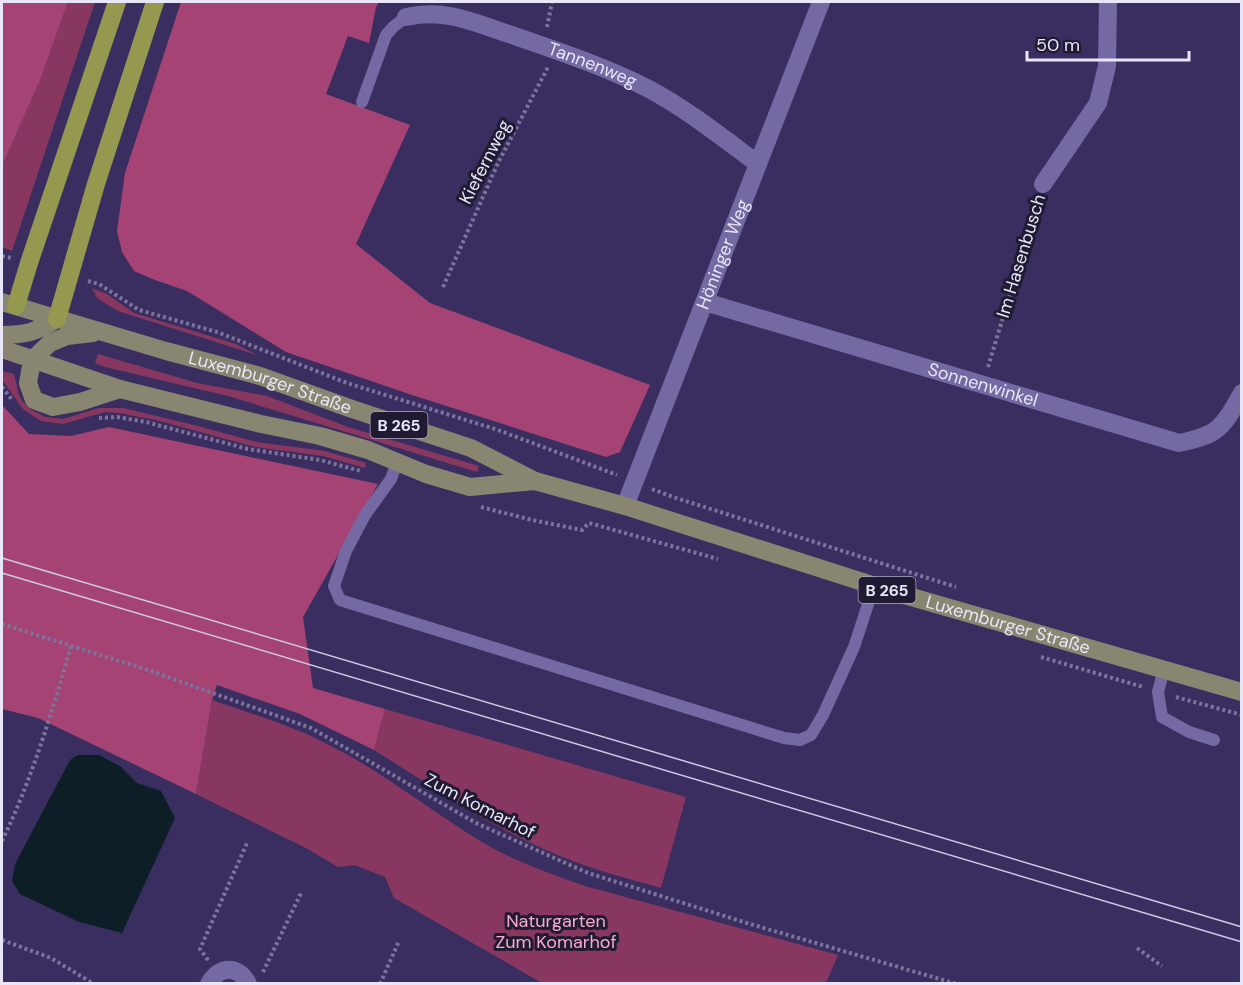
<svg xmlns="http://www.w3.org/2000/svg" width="1243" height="985" viewBox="0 0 1243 985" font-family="'DM Sans',sans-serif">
<rect width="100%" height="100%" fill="#3a2e61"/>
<!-- green -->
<g fill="#883860">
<polygon points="68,2 95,2 12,251 2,247 2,166 41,78"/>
<polygon points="92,288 107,294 134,313 236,344 257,355 118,311 97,298"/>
<polygon points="98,354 197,383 267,396 348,427 479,466 477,472 228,396 105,367 95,363"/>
<polygon points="2,371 14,374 19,395 23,402 30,409 45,417 63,419 99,408 123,408 198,426 256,442 325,451 366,463 365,468 323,456 255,447 156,420 119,413 105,412 63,424 41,421 23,409 2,380"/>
<path d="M 212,700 C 251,714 291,725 327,744 C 380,770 427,808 477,839 C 510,860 549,873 585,886 L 838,955 L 826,983 L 542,983 L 394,898 L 385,877 L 355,865 L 338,867 L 308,849 L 196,794 Z"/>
<path d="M 385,709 L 686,797 L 661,888 C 634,880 605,873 578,863 C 505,837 440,791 374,750 Z"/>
</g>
<!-- forest -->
<g fill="#a54374">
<polygon points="2,2 68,2 41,78 2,166"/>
<polygon points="181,2 379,2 376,7 369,43 348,36 326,94 410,125 356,244 430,303 650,385 620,452 606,457 412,395 286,352 187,291 155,280 134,271 122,252 117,231 125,173"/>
<polygon points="2,405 29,434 71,436 109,427 378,484 303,617 313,688 385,709 374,750 300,714 217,685 212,700 196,794 38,718 2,709"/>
</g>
<!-- water -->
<polygon fill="#0d1e26" points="78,755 99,755 120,766 137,783 161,791 175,818 122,933 79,922 20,894 12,881 15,864 70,760"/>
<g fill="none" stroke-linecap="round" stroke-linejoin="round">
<!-- path -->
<g stroke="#7d749c" stroke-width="4" stroke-dasharray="3 3" stroke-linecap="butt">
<polyline points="547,27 552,2"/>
<polyline points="2,256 12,258"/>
<polyline points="88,281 99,284 139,310 217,332 347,383 498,430 617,475"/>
<polyline points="443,287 498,163 548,67"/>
<polyline points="988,367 1038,202"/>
<polyline points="2,387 13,401"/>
<polyline points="99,418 117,417 146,422 248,449 320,460 361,471"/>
<polyline points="652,489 673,497 956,587"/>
<polyline points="481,507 532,520 582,530 589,523 718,559"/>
<polyline points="2,624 148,670 311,728 478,824 588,873 750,924 957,984"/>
<polyline points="1041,657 1143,687"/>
<polyline points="1176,697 1242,715"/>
<path d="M 2,841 C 32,779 52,712 71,646"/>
<polyline points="2,940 51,958 94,984"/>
<polyline points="1137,948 1162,966"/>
<polyline points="208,960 200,949 247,843"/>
<polyline points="263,972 302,891"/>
<polyline points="380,984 399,941"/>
</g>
<!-- lane -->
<g stroke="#7469a2" stroke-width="12">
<polyline points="362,102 386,35 393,27 406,17"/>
<polyline points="397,462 391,479 365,515 346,551 334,586 340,600 784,738 800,740 811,735 823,715 854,647 874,586"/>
<polyline points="1164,669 1158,692 1162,717 1189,732 1214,740"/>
</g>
<!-- street -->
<g stroke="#7469a2" stroke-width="18">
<path id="s1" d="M 406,17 C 447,8 474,23 512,35 C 558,51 606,67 649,89 C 688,110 723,138 758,164"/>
<polyline points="1043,184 1098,103 1107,66 1108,2"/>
<path id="s2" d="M 705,302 L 1179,443 C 1219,435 1223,427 1242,393"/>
<path id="s3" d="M 625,506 L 821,2"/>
<path d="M 209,984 C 219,965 239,965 248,984"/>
</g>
<!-- primary -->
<g stroke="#888670" stroke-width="18">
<path id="s4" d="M 2,302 L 166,351 L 260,376 L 352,409 L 471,448 L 535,481 L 625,506 L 894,592 L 1242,692"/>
<polyline points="93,333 67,336 50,343 32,360 28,383 34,400 53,407 80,402 120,389"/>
<path d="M 2,335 C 25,335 37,332 57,319"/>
<polyline points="2,349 120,389 261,424 320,436 368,450 426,474 470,487 535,481"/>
</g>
<!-- highway -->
<g stroke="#95994f" stroke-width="18">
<polyline points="16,306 29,263 117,2"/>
<polyline points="57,319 96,184 155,2"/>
</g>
<!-- tram -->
<g stroke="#cecae3" stroke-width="1.5">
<polyline points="2,558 1242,927"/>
<polyline points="2,573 1242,942"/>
</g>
</g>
<g text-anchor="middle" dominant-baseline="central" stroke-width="6" stroke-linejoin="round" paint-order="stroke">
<!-- shield labels -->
<g fill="#201b32" stroke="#ada9be" stroke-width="1.5">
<rect x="370.5" y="412" width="57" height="26" rx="4.5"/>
<rect x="858.5" y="577" width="57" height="26" rx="4.5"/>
</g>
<g font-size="16" font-weight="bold" fill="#e9e6fa">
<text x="399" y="425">B 265</text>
<text x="887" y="590">B 265</text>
</g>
<!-- street labels -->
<g font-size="18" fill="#e9e6fa" stroke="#201b32">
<text stroke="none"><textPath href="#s1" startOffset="195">Tannenweg</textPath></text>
<text transform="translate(485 162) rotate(-63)">Kiefernweg</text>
<text stroke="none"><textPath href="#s3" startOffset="270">Höninger Weg</textPath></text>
<text transform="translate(1021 256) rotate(-73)">Im Hasenbusch</text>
<text stroke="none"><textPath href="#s4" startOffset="280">Luxemburger Straße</textPath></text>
<text stroke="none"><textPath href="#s2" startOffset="290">Sonnenwinkel</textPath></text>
<text stroke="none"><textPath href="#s4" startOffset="1058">Luxemburger Straße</textPath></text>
<text transform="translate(480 806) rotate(27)">Zum Komarhof</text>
</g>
<!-- park labels -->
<g font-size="18" fill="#f9aacd" stroke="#201b32">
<text x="556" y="921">Naturgarten<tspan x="556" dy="21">Zum Komarhof</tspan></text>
</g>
</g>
<!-- border -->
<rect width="1243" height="985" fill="none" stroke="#e9e6fa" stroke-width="6"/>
<!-- scale -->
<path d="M1027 51v9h162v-9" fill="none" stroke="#e9e6fa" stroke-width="3"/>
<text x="1036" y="51" font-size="18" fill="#e9e6fa" stroke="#201b32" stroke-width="4.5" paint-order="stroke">50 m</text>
</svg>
